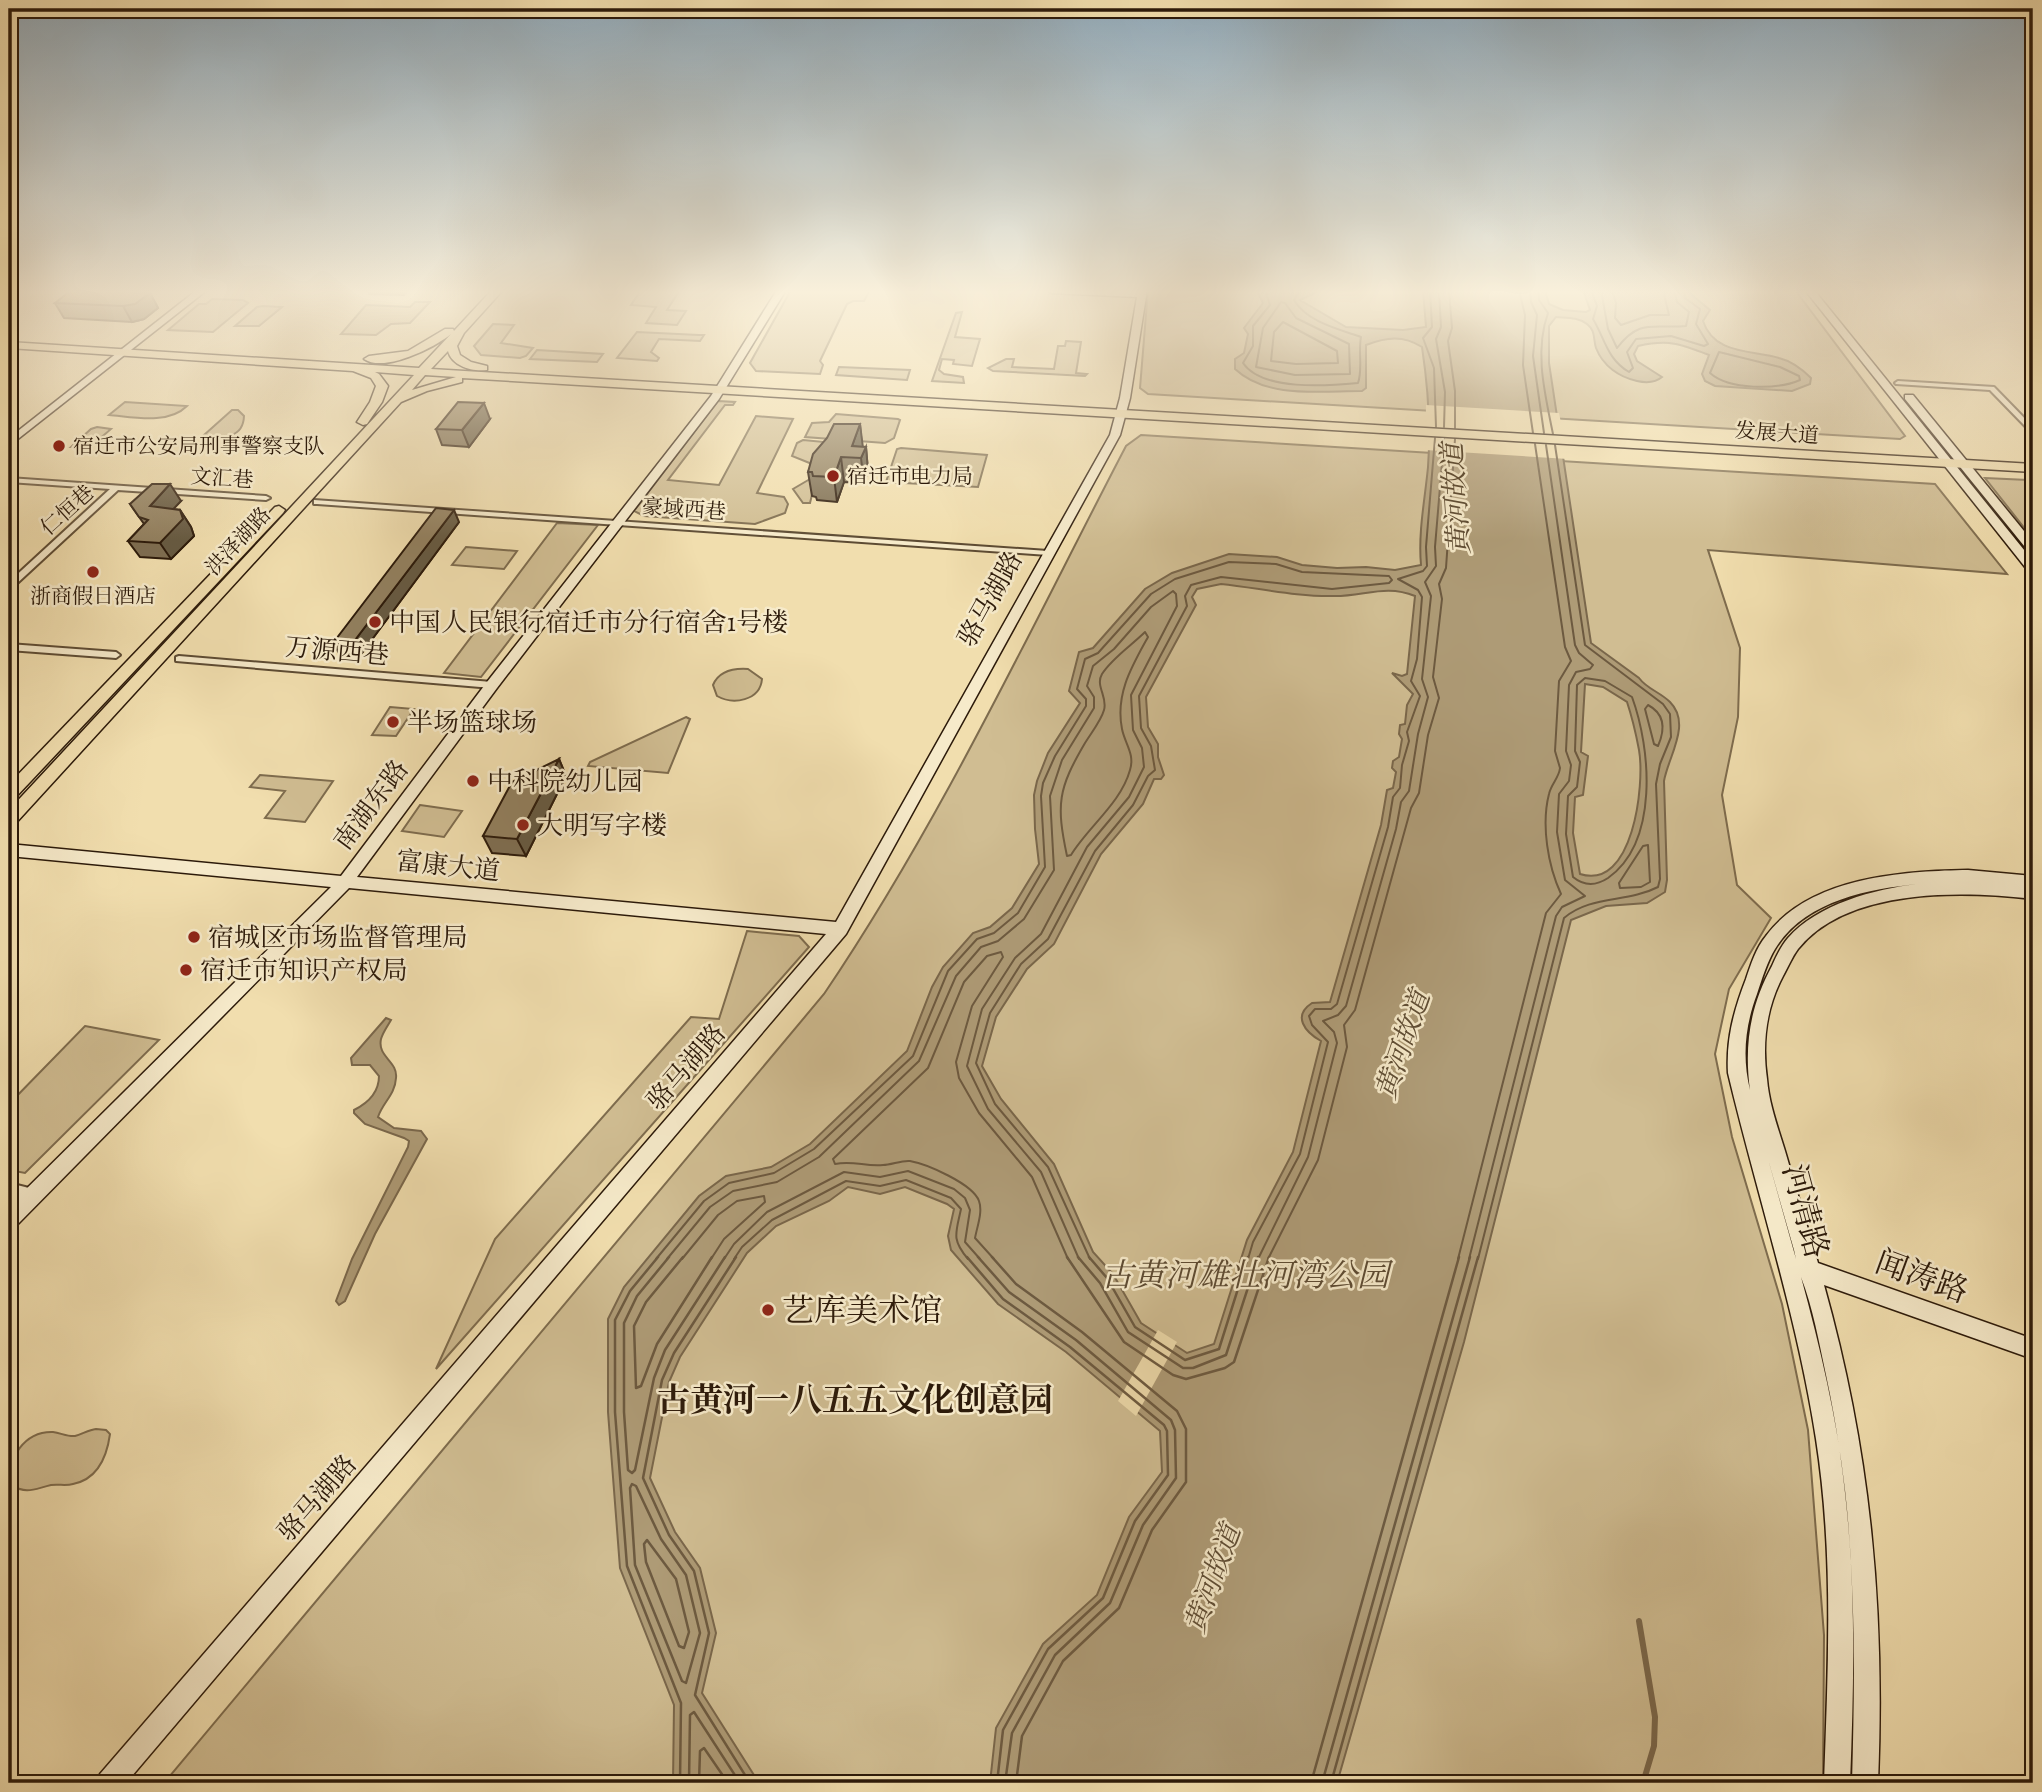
<svg xmlns="http://www.w3.org/2000/svg" width="2042" height="1792" viewBox="0 0 2042 1792" font-family="Alegreya,'Noto Serif SC',serif">
<rect width="100%" height="100%" fill="#f1deae"/>
<filter id="stains"><feTurbulence type="fractalNoise" baseFrequency=".00286" numOctaves="4"/><feColorMatrix values="0 0 0 0 .2 0 0 0 0 .09 0 0 0 0 .02 0 0 0 .5 -.17"/></filter>
<radialGradient id="worn" r=".72"><stop offset=".6" stop-color="#630" stop-opacity="0"/><stop offset="1" stop-color="#630" stop-opacity=".3"/></radialGradient>
<!-- green -->
<g fill="#d0bd92" stroke="#7e6c4e" stroke-width="2">
<polygon points="641,290 680,290 667,310 686,311 677,325 646,323 656,307 631,305"/>
<polygon points="791,290 870,290 864,301 853,301 847,304 820,361 823,365 820,374 756,371 750,363"/>
<polygon points="1148,290 1795,290 1905,436 1900,439 1148,394 1140,388"/>
<polygon points="212,299 243,300 248,303 213,332 168,330 199,304 206,304"/>
<polygon points="415,302 430,302 410,323 391,324 376,335 341,334 366,305 410,307"/>
<polygon points="263,306 282,307 259,326 235,326 257,307"/>
<polygon points="962,312 955,337 980,339 972,366 953,364 954,360 942,359 939,370 944,374 963,377 964,383 932,381 956,313"/>
<polygon points="493,324 514,325 501,343 533,348 526,356 520,358 481,355 474,346"/>
<polygon points="637,332 699,335 704,335 700,341 659,339 651,352 659,358 657,361 617,358"/>
<polygon points="1066,341 1081,342 1076,373 1087,374 1085,376 993,371 988,368 1006,359 1014,359 1012,367 1054,369 1058,346 1065,346"/>
<polygon points="537,350 603,354 597,362 530,359"/>
<polygon points="839,367 910,370 907,380 836,375"/>
<polygon points="718,401 735,402 733,405 725,405 668,480 719,485 756,416 793,419 757,493 784,497 788,504 785,513 755,524 644,516 634,511"/>
<path d="M 125,402 L 187,406 C 168,425 133,417 109,415 Z"/>
<path d="M 232,410 L 238,410 L 244,416 C 243,440 222,437 204,435 Z"/>
<polygon points="836,414 898,419 900,420 894,438 885,443 805,437 812,423 829,422"/>
<polygon points="97,427 111,429 90,447 71,447 91,429"/>
<path d="M 1141,435 L 1935,484 L 2007,574 L 1708,550 L 1740,648 L 1738,717 L 1722,795 L 1737,885 L 1771,918 L 1729,989 L 1715,1054 L 1732,1137 L 1782,1304 L 1808,1430 L 1824,1635 L 1823,1783 L 164,1783 L 824,994 C 941,821 1030,630 1126,446 Z"/>
<polygon points="803,440 835,443 816,478 810,503 803,503 793,489 810,479 812,464 792,456 797,443"/>
<polygon points="901,448 987,455 978,487 886,482 897,449"/>
<polygon points="1985,478 2028,480 2033,487 2033,539"/>
<polygon points="557,523 598,525 481,677 444,673"/>
<polygon points="466,547 517,551 504,569 452,565"/>
<path d="M 748,669 L 762,679 C 760,701 733,705 717,696 L 713,685 C 719,671 733,668 748,669 Z"/>
<polygon points="390,707 414,709 396,736 372,735"/>
<polygon points="686,717 690,719 668,773 588,766 590,762"/>
<polygon points="260,775 333,781 305,822 265,818 285,791 250,787"/>
<polygon points="420,805 462,811 444,837 402,831"/>
<polygon points="747,931 799,936 809,947 436,1369 495,1239 691,1017 719,1019"/>
<polygon points="85,1026 159,1040 25,1173 9,1170 9,1104"/>
<path d="M 96,1429 L 106,1430 L 110,1434 C 107,1456 98,1479 73,1484 C 66,1486 59,1484 51,1485 C 31,1490 29,1494 9,1485 C 7,1459 24,1431 53,1432 C 61,1433 68,1437 75,1436 C 83,1434 88,1430 96,1429 Z"/>
</g>
<!-- water -->
<g fill="#ae9b76" stroke="#7a674b" stroke-width="2" fill-rule="evenodd">
<path d="M 1261,290 L 1321,290 L 1300,300 L 1346,327 L 1403,330 L 1426,327 L 1423,290 L 1545,290 L 1549,304 L 1563,310 L 1586,312 L 1590,310 L 1583,290 L 1686,290 L 1710,310 L 1703,321 C 1714,355 1752,350 1779,358 C 1791,361 1802,369 1811,378 L 1810,384 L 1792,391 L 1715,386 L 1705,381 L 1702,374 L 1709,355 C 1681,344 1669,339 1638,346 L 1634,354 L 1637,361 L 1662,377 C 1655,383 1646,383 1637,381 C 1619,377 1603,366 1596,348 C 1593,339 1596,331 1587,324 C 1578,317 1567,318 1556,317 L 1549,326 L 1549,363 L 1591,643 L 1639,678 C 1647,689 1660,692 1670,702 C 1692,724 1668,757 1664,781 L 1667,880 L 1665,892 L 1647,903 L 1606,906 L 1571,920 L 1464,1342 L 1337,1783 L 990,1783 L 996,1728 L 1043,1644 L 1097,1595 L 1129,1517 L 1162,1472 L 1160,1431 L 1066,1352 L 998,1304 L 951,1250 L 948,1236 L 954,1209 L 947,1204 L 905,1187 L 880,1194 L 848,1187 L 829,1201 L 776,1226 L 747,1253 L 680,1357 L 669,1382 L 650,1478 L 675,1532 L 700,1568 L 716,1633 L 702,1693 L 759,1783 L 673,1783 L 674,1705 L 620,1568 L 608,1412 L 608,1319 L 624,1287 L 699,1196 L 726,1176 L 771,1167 L 810,1144 L 907,1051 L 932,987 L 943,967 L 973,933 L 990,927 L 1012,908 L 1039,864 L 1035,829 L 1034,795 L 1037,781 L 1048,753 L 1080,703 L 1069,691 L 1079,652 L 1093,648 L 1145,589 L 1172,573 L 1229,554 L 1277,557 L 1302,565 L 1337,568 L 1366,567 L 1395,570 L 1421,565 C 1418,532 1425,499 1428,467 C 1431,426 1428,387 1422,347 C 1403,335 1387,337 1366,345 L 1366,388 L 1362,391 C 1320,391 1267,399 1235,369 L 1235,359 L 1244,353 L 1248,334 L 1244,328 L 1263,303 L 1258,293 ZM 1221,584 C 1259,588 1297,597 1335,596 C 1365,596 1386,584 1415,596 L 1407,674 L 1402,676 L 1392,673 L 1413,694 L 1407,705 L 1405,724 L 1400,725 L 1399,734 L 1402,739 L 1399,757 L 1393,761 L 1392,768 L 1396,772 L 1393,788 L 1387,790 L 1381,825 L 1330,1002 L 1312,1003 C 1292,1016 1305,1032 1321,1041 L 1293,1152 L 1247,1240 L 1214,1344 L 1187,1353 L 1141,1323 L 1113,1274 L 1093,1252 L 1054,1164 L 1001,1099 L 982,1066 L 996,1017 L 1027,969 L 1054,944 L 1101,854 L 1143,804 L 1154,779 L 1161,779 L 1164,775 L 1158,757 L 1158,744 L 1148,727 L 1146,697 L 1196,605 L 1192,597 L 1197,589 ZM 1585,684 L 1603,687 L 1627,702 C 1632,717 1636,734 1639,750 C 1645,785 1633,891 1580,874 L 1573,833 L 1575,797 L 1583,795 L 1588,756 L 1581,752 Z"/>
<path d="M 386,1018 L 391,1020 C 387,1027 383,1032 381,1039 C 377,1057 398,1061 396,1078 C 395,1095 383,1102 378,1117 L 394,1128 L 421,1131 L 427,1139 L 375,1234 L 345,1301 L 339,1305 L 336,1301 L 352,1259 L 408,1147 L 409,1141 L 404,1138 L 365,1124 L 354,1113 L 354,1110 C 368,1103 379,1093 379,1076 L 370,1065 L 352,1065 L 351,1058 Z"/>
</g>
<!-- pier -->
<g fill="#f1deae">
<polygon points="1426,405 1559,413 1568,459 1425,450"/>
<polygon points="1158,1330 1177,1342 1136,1416 1118,1401"/>
</g>
<g fill="none" stroke-linecap="round" stroke-linejoin="round">
<!-- shore-far1 -->
<g stroke="#6d5a40" stroke-width="2">
<path d="M 1265,290 L 1270,305 L 1253,326 L 1253,346 L 1243,363 C 1262,391 1327,386 1358,383 C 1363,369 1358,352 1361,337 C 1338,329 1307,322 1294,300 L 1300,290"/>
<polyline points="1430,290 1432,327 1423,338 1434,368 1436,427"/>
<polyline points="1439,290 1441,327 1436,339 1445,392 1444,427"/>
<polyline points="1449,290 1452,328 1448,341 1455,391 1455,428"/>
<polyline points="1519,290 1525,315 1523,365 1533,433"/>
<polyline points="1530,290 1531,302 1537,315 1533,356 1544,433"/>
<path d="M 1539,290 L 1539,300 L 1548,313 C 1534,352 1545,394 1553,434"/>
<path d="M 1591,290 L 1597,306 L 1593,319 C 1605,339 1607,359 1629,372 L 1633,368 L 1627,352 L 1636,339 L 1671,336 L 1704,346 L 1708,344 L 1696,324 L 1700,309 L 1685,298 L 1683,290"/>
<path d="M 1601,290 L 1608,329 L 1617,348 C 1640,318 1653,329 1686,326 L 1689,312 L 1677,302 L 1674,290"/>
<polyline points="1612,290 1616,303 1615,318 1621,325 1650,315 1669,315 1663,290"/>
<polygon points="1281,302 1285,303 1296,318 1349,344 1350,374 1295,375 1256,367 1263,328"/>
<polygon points="1283,322 1337,351 1338,363 1296,364 1271,361 1274,332"/>
<path d="M 1719,352 L 1780,367 L 1799,376 L 1800,380 C 1777,390 1729,390 1710,373 Z"/>
<path d="M 1145,632 L 1148,637 C 1132,666 1115,694 1122,729 C 1125,744 1135,754 1130,770 C 1121,803 1088,827 1071,855 L 1067,856 C 1056,804 1058,789 1085,743 C 1091,733 1101,721 1104,710 C 1108,697 1095,686 1102,674 C 1112,658 1132,645 1145,632 Z"/>
<path d="M 1585,678 L 1605,681 L 1632,697 C 1651,749 1659,842 1608,878 C 1596,886 1584,886 1573,877 L 1566,834 L 1568,796 L 1577,787 L 1580,762 L 1575,751 L 1577,685 Z"/>
<path d="M 1648,705 C 1665,714 1665,730 1658,746 L 1654,744 L 1645,709 Z"/>
<polygon points="1648,845 1650,882 1641,887 1620,888 1619,883 1643,846"/>
<polyline points="656,1259 704,1201 729,1183 774,1173 814,1149 913,1056 948,971 977,939 994,933 1018,913 1045,867 1041,796 1043,783 1055,756 1086,706 1086,699 1077,689 1085,659 1098,653 1151,594 1175,579 1229,562 1276,564 1302,572 1389,576 1392,580 1389,583 1332,589 1221,577 1191,585 1185,596 1187,606 1139,696 1141,728 1151,746 1155,770 1148,776 1133,805 1095,851 1048,939 1021,964 990,1013 976,1063 995,1104 1048,1167 1090,1259"/>
<polyline points="667,1259 710,1207 733,1191 777,1182 819,1157 919,1061 956,976 981,947 998,941 1024,919 1054,870 1050,796 1062,760 1094,708 1094,697 1087,686 1093,666 1114,649 1151,607 1173,591 1176,594 1177,606 1131,695 1133,730 1142,748 1144,767 1129,797 1087,847 1041,934 1015,958 982,1009 967,1066 988,1109 1041,1172 1079,1259"/>
<polyline points="682,1259 718,1215 737,1201 764,1196 765,1202 724,1239 711,1259"/>
<polyline points="724,1259 734,1244 767,1212 844,1172 880,1177 908,1171 954,1189 965,1198 970,1210 965,1242 980,1259"/>
<path d="M 734,1259 L 742,1247 L 772,1220 L 846,1181 L 880,1186 L 906,1180 L 951,1198 L 961,1209 C 956,1233 951,1239 968,1259"/>
<path d="M 994,1259 L 975,1238 C 977,1227 983,1212 979,1201 C 973,1184 927,1164 910,1161 C 902,1160 891,1165 883,1165 C 866,1167 853,1160 835,1164 L 833,1159 L 928,1068 L 964,982 L 987,956 L 1001,952 L 1003,957 L 972,1006 L 956,1062 L 959,1078 L 979,1113 L 1032,1177 L 1068,1259"/>
<polyline points="1248,1259 1253,1242 1300,1154 1328,1042 1312,1025 1309,1016 1315,1009 1331,1009 1337,1004 1388,827 1393,797 1400,788 1402,765 1409,741 1407,732 1420,696 1411,681 1417,659 1422,597 1418,590 1398,579 1423,571 1427,566 1426,547 1435,438"/>
<polyline points="1258,1259 1308,1157 1337,1043 1334,1032 1323,1021 1338,1015 1346,1006 1396,829 1401,802 1409,791 1418,734 1428,697 1422,679 1431,596 1425,582 1436,566 1435,547 1444,439"/>
<polyline points="1268,1259 1318,1160 1347,1047 1344,1025 1355,1010 1411,808 1419,793 1428,735 1439,698 1433,677 1442,599 1439,584 1446,568 1455,439"/>
<path d="M 1458,1259 L 1546,913 L 1561,894 C 1548,866 1541,825 1549,794 C 1551,784 1559,778 1560,768 L 1555,751 L 1559,681 L 1571,661 L 1565,647 L 1535,444"/>
<polyline points="1469,1259 1556,916 1562,907 1585,896 1565,880 1557,832 1559,794 1569,781 1571,765 1566,751 1569,685 1576,672 1590,669 1593,665 1579,653 1575,645 1546,445"/>
<path d="M 1478,1259 L 1564,918 C 1591,895 1627,903 1658,887 L 1660,879 L 1656,784 L 1660,764 L 1671,737 L 1670,714 L 1663,704 L 1585,645 L 1555,445"/>
</g>
<!-- shore -->
<g stroke="#6d5a40" stroke-width="2.5">
<polyline points="658,1257 630,1291 615,1320 615,1412 627,1566 681,1703 680,1783"/>
<polyline points="669,1257 637,1296 624,1323 624,1412 628,1470 632,1473 635,1470 654,1378 665,1350 725,1257"/>
<polyline points="683,1257 646,1302 634,1326 636,1388 641,1386 657,1344 712,1257"/>
<polyline points="736,1257 674,1353 662,1380 643,1478 669,1535 694,1571 709,1633 695,1695 750,1783"/>
<polyline points="967,1257 1003,1299 1070,1347 1164,1425 1167,1431 1168,1475 1135,1521 1103,1598 1048,1649 1003,1730 997,1783"/>
<polyline points="978,1257 1009,1292 1076,1340 1171,1420 1175,1430 1176,1478 1143,1525 1110,1603 1055,1655 1012,1733 1005,1783"/>
<polyline points="992,1257 1016,1284 1082,1332 1177,1411 1186,1429 1186,1482 1152,1530 1119,1608 1063,1661 1022,1736 1016,1783"/>
<polyline points="1067,1257 1124,1342 1173,1375 1186,1379 1225,1368 1234,1362 1269,1257"/>
<polyline points="1078,1257 1100,1283 1128,1332 1183,1368 1193,1368 1226,1355 1258,1257"/>
<polyline points="1089,1257 1107,1278 1135,1327 1185,1360 1219,1349 1248,1257"/>
<polygon points="632,1484 636,1486 661,1539 686,1575 700,1633 686,1683 682,1681 635,1565 630,1488"/>
<polygon points="647,1540 676,1579 689,1632 684,1648 679,1646 646,1562 644,1544"/>
<polyline points="689,1783 690,1715 694,1712 740,1783"/>
<polyline points="699,1783 700,1751 704,1748 728,1783"/>
<polyline points="1311,1783 1459,1257"/>
<polyline points="1322,1783 1470,1257"/>
<polyline points="1331,1783 1478,1257"/>
</g>
<!-- stream -->
<polyline stroke="#7a674b" stroke-width="6" points="1639,1621 1655,1717 1654,1746 1643,1783"/>
<!-- street casing -->
<g stroke="#5d4b33" stroke-width="4">
<g id="street">
<polygon points="1898,381 1994,387 2030,424 2033,425 2033,429 2026,427 1990,390 1896,384 1895,383"/>
<polygon points="9,478 266,496 270,498 266,500 118,490 12,588 9,588 9,582 110,489 9,482"/>
<polygon points="314,500 1048,551 1052,553 1048,555 317,504 314,504"/>
<polygon points="9,644 116,652 120,655 116,658 9,650"/>
<polygon points="179,656 492,682 496,685 492,688 176,661 176,657"/>
<polygon points="9,1183 37,1190 39,1194 37,1198 33,1200 9,1195"/>
</g>
</g>
<!-- secondary casing -->
<g stroke="#2c1a0a" stroke-width="3">
<g id="secondary">
<polygon points="197,290 207,290 9,446 9,438"/>
<polygon points="777,290 786,290 719,399 497,688 357,877 836,922 1110,435 1120,398 1137,297 1051,293 1047,290 1147,290 1130,398 1120,435 846,934 126,1783 96,1783 100,1774 826,934 349,888 16,1226 9,1228 9,1206 331,887 9,856 9,844 341,876 487,682 711,396"/>
<polygon points="1805,290 1814,290 2033,561 2033,573 2029,572"/>
<polygon points="1905,395 1913,395 2033,542 2033,552 2029,552 1905,399"/>
<path d="M 1968,870 L 2033,876 L 2033,899 C 1963,891 1848,887 1798,949 C 1792,957 1788,967 1783,976 C 1766,1008 1762,1044 1767,1079 C 1769,1104 1778,1128 1785,1151 C 1796,1189 1807,1226 1818,1263 L 2033,1339 L 2033,1359 L 1824,1285 C 1871,1453 1885,1609 1878,1783 L 1852,1783 C 1856,1642 1856,1514 1826,1375 C 1819,1342 1813,1308 1801,1277 C 1820,1347 1837,1418 1845,1490 C 1856,1588 1854,1685 1850,1783 L 1824,1783 C 1828,1668 1834,1554 1816,1439 C 1797,1315 1757,1195 1728,1073 C 1726,1039 1734,1010 1746,979 C 1751,964 1756,948 1766,936 C 1809,877 1903,871 1968,870 ZM 1918,884 C 1874,889 1818,904 1788,938 C 1781,946 1776,957 1772,966 C 1750,1006 1744,1045 1750,1090 C 1742,1057 1745,1026 1757,994 C 1762,979 1767,962 1775,949 C 1804,901 1868,889 1918,884 ZM 1768,1159 L 1794,1250 L 1796,1259 Z"/>
</g>
</g>
<!-- primary casing -->
<g stroke="#2c1a0a" stroke-width="3">
<g id="primary">
<path d="M 492,290 L 503,290 L 464,333 L 457,346 L 460,355 L 471,362 L 487,366 L 487,370 C 472,372 452,366 448,351 L 431,369 L 2033,464 L 2033,472 L 462,378 L 462,382 L 427,391 L 401,402 L 15,824 L 9,826 L 9,810 L 414,375 L 375,372 L 379,374 L 388,386 L 382,402 L 367,424 L 363,425 L 357,422 L 370,402 L 376,386 L 371,378 L 353,371 L 9,348 L 9,342 L 419,368 L 451,334 C 434,348 384,373 364,359 L 369,356 L 408,351 L 445,329 L 453,329 L 454,331 ZM 425,375 L 456,377 L 412,390 Z"/>
<polygon points="279,506 285,510 283,513 15,798 9,800 9,784 275,507"/>
</g>
</g>
<!-- street -->
<use href="#street" fill="#f6eaca" fill-rule="evenodd"/>
<!-- secondary -->
<use href="#secondary" fill="#f6eaca" fill-rule="evenodd"/>
<!-- primary -->
<use href="#primary" fill="#f1deae" fill-rule="evenodd"/>
</g>
<!-- wall -->
<g fill="#7e6e52" stroke="#2c1a0a" stroke-width="2">
<polygon points="368,290 409,290 404,295 369,294"/>
<polygon points="150,293 158,308 144,319 132,322 64,318 55,303"/>
<polygon points="490,419 469,447 442,445 436,429"/>
<polygon points="860,424 862,447 866,447 868,471 864,483 844,482 837,502 817,500 816,497 812,496 808,472 827,438"/>
<polygon points="181,501 173,509 180,510 191,527 194,536 171,559 140,557 128,541 144,524 130,504"/>
<polygon points="459,522 359,657 340,655 333,643"/>
<polygon points="559,759 566,776 526,856 492,853 483,836"/>
</g>
<!-- shaded-wall -->
<g fill="#665a42" stroke="#2c1a0a" stroke-width="2">
<polygon points="402,290 409,290 404,295"/>
<polygon points="150,293 158,308 144,319 132,322 123,306"/>
<polygon points="484,403 490,419 469,447 462,430"/>
<polygon points="860,424 863,448 852,446"/>
<polygon points="866,447 868,471 864,483 861,458"/>
<polygon points="841,457 844,482 837,502 834,477"/>
<polygon points="170,484 181,501 161,522 150,506"/>
<polygon points="180,510 191,527 194,536 171,559 160,543"/>
<polygon points="454,510 459,522 359,657 352,644"/>
<polygon points="559,759 566,776 526,856 517,839"/>
</g>
<!-- building -->
<g fill="#92805f" stroke="#2c1a0a" stroke-width="2">
<polygon points="76,290 101,290 150,293 135,304 123,306 55,303 70,291"/>
<polygon points="458,402 484,403 462,430 436,429"/>
<polygon points="834,424 860,424 852,446 866,447 861,458 841,457 834,477 813,476 812,472 808,472 813,454 827,438"/>
<polygon points="152,484 170,484 150,506 180,510 183,519 160,543 128,541 148,520 139,517 130,504"/>
<polygon points="436,508 454,510 352,644 333,643"/>
<polygon points="559,759 517,839 483,836 512,782"/>
</g>
<!-- sky -->
<linearGradient id="sky" x2="0" y2="1"><stop stop-color="#91aaba"/><stop offset="0.54" stop-color="#f9f0db"/><stop offset="1" stop-color="#f9f0db" stop-opacity="0"/></linearGradient>
<rect width="2042" height="541" fill="url(#sky)"/>
<!-- markers -->
<g fill="#8f2418" stroke="#f6eaca" stroke-width="2.5">
<circle cx="59" cy="446" r="7"/>
<circle cx="833" cy="476" r="7"/>
<circle cx="93" cy="572" r="7"/>
<circle cx="375" cy="622" r="7"/>
<circle cx="393" cy="722" r="7"/>
<circle cx="473" cy="781" r="7"/>
<circle cx="523" cy="825" r="7"/>
<circle cx="194" cy="937" r="7"/>
<circle cx="186" cy="970" r="7"/>
<circle cx="768" cy="1310" r="7"/>
</g>
<g text-anchor="middle" dominant-baseline="central" stroke-width="5" stroke-linejoin="round" paint-order="stroke">
<!-- far-street labels -->
<g font-size="21" fill="#2c1a0a" stroke="#f6eaca">
<text transform="translate(1777 433) rotate(4)">发展大道</text>
<text transform="translate(222 478) rotate(4)">文汇巷</text>
<text transform="translate(684 509) rotate(4)">豪域西巷</text>
<text transform="translate(67 510) rotate(-42)">仁恒巷</text>
<text transform="translate(238 541) rotate(-47)">洪泽湖路</text>
</g>
<!-- far-poi labels -->
<g font-size="21" fill="#2c1a0a" stroke="#f6eaca" text-anchor="start">
<text x="73" y="446">宿迁市公安局刑事警察支队</text>
<text x="847" y="476">宿迁市电力局</text>
<text x="93" y="596" text-anchor="middle">浙商假日酒店</text>
</g>
<!-- street labels -->
<g font-size="26" fill="#2c1a0a" stroke="#f6eaca">
<text transform="translate(990 599) rotate(-61)">骆马湖路</text>
<text transform="translate(337 651) rotate(5)">万源西巷</text>
<text transform="translate(371 805) rotate(-53)">南湖东路</text>
<text transform="translate(448 866) rotate(6)">富康大道</text>
<text transform="translate(686 1067) rotate(-49)">骆马湖路</text>
<text transform="translate(317 1498) rotate(-49)">骆马湖路</text>
</g>
<!-- poi labels -->
<g font-size="26" fill="#2c1a0a" stroke="#f6eaca" text-anchor="start">
<text x="389" y="622">中国人民银行宿迁市分行宿舍1号楼</text>
<text x="407" y="722">半场篮球场</text>
<text x="487" y="781">中科院幼儿园</text>
<text x="537" y="825">大明写字楼</text>
<text x="208" y="937">宿城区市场监督管理局</text>
<text x="200" y="970">宿迁市知识产权局</text>
</g>
<!-- water labels -->
<g font-size="28" font-style="italic" fill="#604e35" stroke="#f6eaca">
<text transform="translate(1456 499) rotate(-94)">黄河故道</text>
<text transform="translate(1403 1045) rotate(-71)">黄河故道</text>
<text transform="translate(1213 1579) rotate(-70)">黄河故道</text>
</g>
<!-- near-street labels -->
<g font-size="32" fill="#2c1a0a" stroke="#f6eaca">
<text transform="translate(1806 1211) rotate(75)">河清路</text>
<text transform="translate(1922 1276) rotate(20)">闻涛路</text>
</g>
<!-- near-park labels -->
<g font-size="32" font-style="italic" fill="#5d4b33" stroke="#f6eaca">
<text x="1245" y="1275">古黄河雄壮河湾公园</text>
</g>
<!-- near-poi labels -->
<g font-size="32" fill="#2c1a0a" stroke="#f6eaca" text-anchor="start">
<text x="782" y="1310">艺库美术馆</text>
</g>
<!-- near-neighbourhood labels -->
<g font-size="33" font-weight="bold" fill="#2c1a0a" stroke="#f6eaca">
<text x="855" y="1399">古黄河一八五五文化创意园</text>
</g>
</g>
<!-- margin -->
<rect width="2042" height="1792" fill="none" stroke="#f1deae" stroke-width="35"/>
<rect x="10" y="10" width="2021" height="1771" fill="none" stroke="#2c1a0a" stroke-width="3.5"/>
<rect x="18" y="18" width="2007" height="1757" fill="none" stroke="#2c1a0a" stroke-width="2"/>
<rect width="100%" height="100%" filter="url(#stains)"/>
<rect width="100%" height="100%" fill="url(#worn)"/>
</svg>
